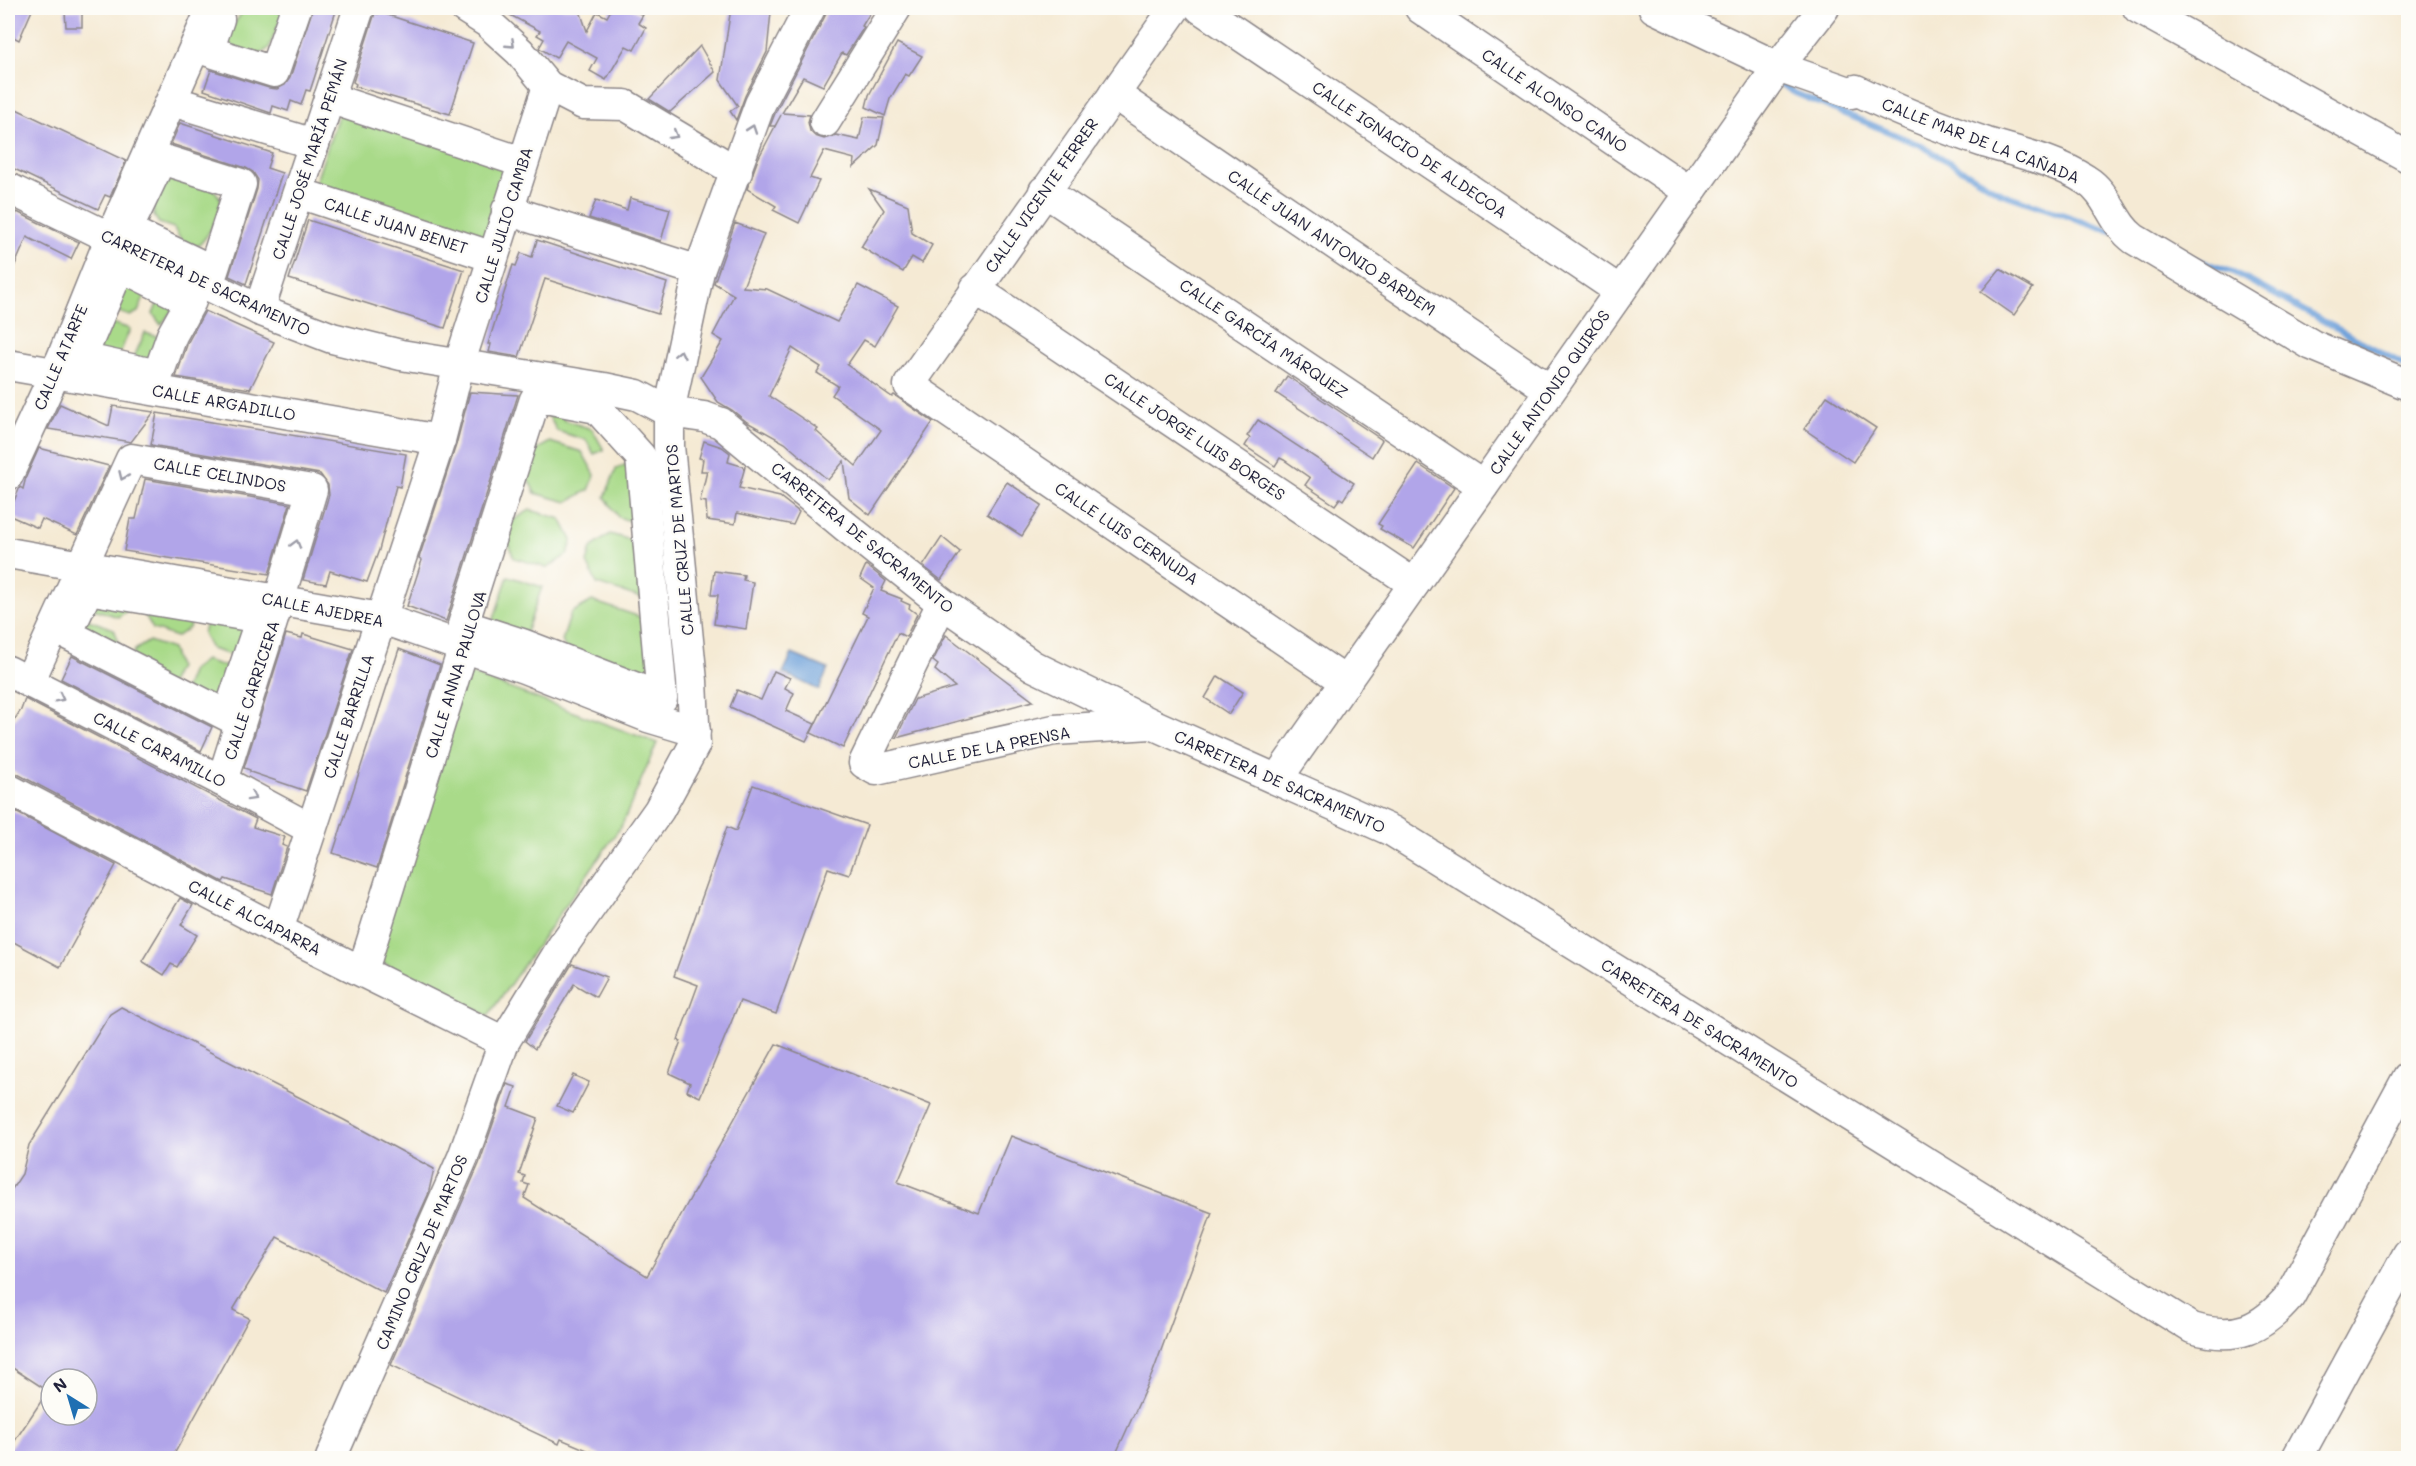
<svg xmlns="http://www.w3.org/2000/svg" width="2416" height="1466" viewBox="0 0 2416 1466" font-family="Mali,sans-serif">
<rect width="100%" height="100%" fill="#fdfcf7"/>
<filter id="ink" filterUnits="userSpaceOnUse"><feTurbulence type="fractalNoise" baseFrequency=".0167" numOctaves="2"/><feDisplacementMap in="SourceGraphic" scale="12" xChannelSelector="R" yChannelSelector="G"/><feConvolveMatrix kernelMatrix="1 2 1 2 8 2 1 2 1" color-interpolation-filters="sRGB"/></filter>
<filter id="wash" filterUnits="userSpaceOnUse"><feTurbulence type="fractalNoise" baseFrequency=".008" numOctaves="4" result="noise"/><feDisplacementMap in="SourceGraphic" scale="24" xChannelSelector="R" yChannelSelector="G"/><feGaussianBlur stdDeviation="1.35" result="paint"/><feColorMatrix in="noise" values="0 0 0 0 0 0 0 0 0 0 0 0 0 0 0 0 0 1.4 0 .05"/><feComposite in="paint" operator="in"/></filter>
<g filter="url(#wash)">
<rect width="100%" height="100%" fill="#f5ead4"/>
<!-- green -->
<g fill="#a9da89" stroke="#667e62" stroke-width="1.5">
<polygon points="241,8 285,8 269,48 258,56 226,45 228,33 241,14"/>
<polygon points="339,113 511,165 489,241 314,187"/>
<path d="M 179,174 L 211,186 L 221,199 C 219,215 210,235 198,246 C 185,245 179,239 174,228 L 159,223 L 154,216 L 153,204 L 166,180 Z"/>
<polygon points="120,266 151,281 138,312 130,316 113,310"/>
<polygon points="164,288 183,297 161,325 153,314"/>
<polygon points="106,321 130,329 115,365 81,358"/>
<polygon points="145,333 162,338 148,372 129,368"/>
<polygon points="551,399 564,420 592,429 604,450 594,454 586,440 557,431 544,407"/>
<polygon points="550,442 582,452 595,475 589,490 567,502 535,493 524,470 529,454"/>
<polygon points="641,457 647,527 618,517 605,497 616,469"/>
<polygon points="530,510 561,519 572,540 568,554 547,568 514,558 505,536 510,522"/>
<polygon points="610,534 648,545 654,602 597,584 587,563 591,548"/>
<polygon points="508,576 542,587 522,644 489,633"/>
<polygon points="88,589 133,607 118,617 91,608"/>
<polygon points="153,600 195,607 189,628 176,637 153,629 145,615"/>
<polygon points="592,601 656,622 662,698 574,665 562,641 571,613"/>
<polygon points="210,609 261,618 238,657 211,649 203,633"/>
<polygon points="83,618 114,629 120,645 72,624"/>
<polygon points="149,641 172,649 178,667 169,686 128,665 135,650"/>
<polygon points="205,660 233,669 228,716 183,693 192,670"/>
<polygon points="460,670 657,743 622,825 488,1016 371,957"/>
</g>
<!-- water -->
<polygon fill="#6fa2da" stroke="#48628a" stroke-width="1.5" points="792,654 828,669 819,690 783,673"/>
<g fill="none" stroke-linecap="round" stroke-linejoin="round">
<!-- stream -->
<g stroke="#6fa2da" stroke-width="6">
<polyline points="1776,81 1795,93 1920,145 2003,194 2111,231"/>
<polyline points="2194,259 2233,272 2408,367"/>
</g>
</g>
<g id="blocks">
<!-- building -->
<g fill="#b1a5e9" fill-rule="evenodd">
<polygon points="8,8 33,8 19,40 8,34"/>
<polygon points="313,8 337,8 310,91 306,90 301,105 291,101 288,111 273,106 271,113 204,90 211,70 269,88 277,89 285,85 290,78"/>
<polygon points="497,8 579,8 587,31 597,12 607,17 612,8 629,8 643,15 638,23 646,28 634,50 626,46 606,80 590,71 597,58 566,41 556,58 539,48 544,39 537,35 540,31"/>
<polygon points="731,8 766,8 766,11 771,12 767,52 745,96 736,120 730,111 738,106 720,80"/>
<polygon points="827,8 873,8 862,26 864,27 846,55 842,53 823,86 803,77 782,113 810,115 808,122 810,131 815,136 824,139 836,135 859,140 864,117 884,118 878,145 854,167 855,159 824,151 810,178 819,181 799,223 773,210 776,206 747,189 758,159 781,115 775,126 770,126 776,111 825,16"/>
<polygon points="82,10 82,27 66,27 65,11"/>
<polygon points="379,12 473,43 450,114 364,89 355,86 356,84 353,82 375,13 378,14"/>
<polygon points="897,43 922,56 909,76 905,74 890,99 885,116 866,107 869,95"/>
<polygon points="700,46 715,72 670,112 649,99"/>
<polygon points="8,105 126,161 110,197 105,195 98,209 8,166"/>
<polygon points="180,123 272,153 267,168 282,173 246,284 229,276 257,189 258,180 253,172 246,168 171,144"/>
<polygon points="869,189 908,205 912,233 932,245 922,263 912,257 903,272 861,247 884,210"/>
<polygon points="630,198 670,209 661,241 589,218 596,200 627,210"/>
<polygon points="17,212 79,242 71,259 27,237 8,281 8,233"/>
<polygon points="308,220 464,270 445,328 289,279"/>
<path d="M 735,223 L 764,234 L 743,287 L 767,289 L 837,322 L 858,285 L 898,306 L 875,346 L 864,340 L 847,365 L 892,397 L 894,395 L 933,422 L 870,515 L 849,498 L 844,461 L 828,480 L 785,443 L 747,422 L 732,410 L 718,402 L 701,377 L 723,341 L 713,335 L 734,295 L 714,283 ZM 792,348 L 821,367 L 817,373 L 838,386 L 832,395 L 881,430 L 856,466 L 816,431 L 818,429 L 769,396 Z"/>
<polygon points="537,240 667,283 658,314 545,279 519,357 489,352 491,344 488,344 513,265 516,266 521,253 532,257"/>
<polygon points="2000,269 2033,288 2014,315 1981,292"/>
<polygon points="205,311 274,342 250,389 176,377 188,342"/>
<polygon points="1287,376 1382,440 1372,457 1276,393"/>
<polygon points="470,392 518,395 446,621 407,606 422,560 419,558 456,445"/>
<polygon points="1827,396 1876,428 1853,462 1804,429"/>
<polygon points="60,404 109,426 113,406 154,412 131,442 48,429"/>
<polygon points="157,413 406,454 400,487 396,486 379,550 367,582 330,571 326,584 303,580 329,495 328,485 320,474 151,445"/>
<polygon points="1258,420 1354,483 1343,500 1340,498 1335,505 1305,485 1310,478 1284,460 1280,458 1275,466 1245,446 1250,438 1247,436"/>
<polygon points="704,441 722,447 730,453 728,462 745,467 739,488 780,497 799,512 793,525 737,513 735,524 707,520 706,502 700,501 707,471 701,471 703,459 699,458"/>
<polygon points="39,448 109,466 77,535 42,519 38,528 8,515 20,487 23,489 26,477"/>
<polygon points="1418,464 1454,488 1414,548 1380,529 1382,526 1378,524"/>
<polygon points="145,479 290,504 269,574 124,551 130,519 136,519"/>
<polygon points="1007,482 1042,505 1022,536 987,514"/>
<polygon points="942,537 960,552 941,580 923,566"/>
<polygon points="866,565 886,581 881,591 902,599 901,601 910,605 909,608 917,614 906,637 898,633 843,748 811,733 868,616 862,613 874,588 860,578"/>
<polygon points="714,571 744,575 743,580 753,582 746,629 714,624 718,595 711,595"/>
<polygon points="286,634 302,638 303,634 353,649 306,791 250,772 250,770 244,768"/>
<polygon points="946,635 1033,701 896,738 915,699 955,687 935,670 938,665 933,661"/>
<polygon points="399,649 440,665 377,868 333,853"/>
<polygon points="72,656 212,727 201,751 61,679"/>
<polygon points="774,671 790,678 785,688 794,693 786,711 815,724 806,741 730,707 737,690 761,700"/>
<polygon points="1218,676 1243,692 1229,714 1205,698"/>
<polygon points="25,699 256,819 253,827 285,837 282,845 287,847 272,894 225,879 223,882 8,769 8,729 21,710"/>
<polygon points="753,785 867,825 849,875 828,868 776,1014 740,1001 700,1097 687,1091 690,1083 669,1073 681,1041 678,1040 698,985 674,976 727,827 736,831"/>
<polygon points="8,808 116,865 60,967 8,939"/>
<polygon points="180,898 193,905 181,925 197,935 177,967 171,964 164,975 142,961"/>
<polygon points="572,964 607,977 596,997 574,984 535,1049 525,1041"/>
<path d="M 121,1007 L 344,1120 L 434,1169 L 428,1195 L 384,1293 L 277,1237 L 233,1310 L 249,1318 L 172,1458 L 8,1458 L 8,1451 L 48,1391 L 8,1365 L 8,1195 L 22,1174 L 29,1145 L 110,1014 ZM 51,1379 L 87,1379 L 87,1415 L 51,1415 Z"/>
<polygon points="776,1044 931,1105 898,1182 979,1213 1011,1136 1212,1213 1153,1372 1114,1458 606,1458 561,1439 559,1444 391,1365 479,1164 507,1084 516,1087 509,1107 538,1118 519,1174 525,1176 523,1183 529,1185 524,1198 647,1276"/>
<polygon points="573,1075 589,1082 573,1113 557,1106"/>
</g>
</g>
</g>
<g filter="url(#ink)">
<use href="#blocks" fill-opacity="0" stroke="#8c8688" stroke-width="1.5"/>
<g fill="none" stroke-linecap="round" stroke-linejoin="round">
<!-- minor casing -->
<g stroke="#8c8688" stroke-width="33">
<g id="minor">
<polyline points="465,8 487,22 520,52 548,86 583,104 625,105 737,172"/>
<polyline points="1175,8 909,385 1346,682"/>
<polyline points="1200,8 1620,291"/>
<polyline points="1420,8 1690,192"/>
<path d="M 1654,8 L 1778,67 L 1852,93 L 1856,90 C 1898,111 1942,128 1987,143 C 2020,153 2057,161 2086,180 C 2109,194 2112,223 2134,239 L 2312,345 L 2408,385"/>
<polyline points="2138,8 2408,157"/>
<polyline points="219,19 208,51 274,72 296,8"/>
<polyline points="1114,94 1550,390"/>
<polyline points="329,98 522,162"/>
<polyline points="172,101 314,144"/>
<polyline points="825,122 896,8"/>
<polygon points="161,159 241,184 213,271 127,230"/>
<path d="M 8,188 L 259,310 L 332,338 L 401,355 L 604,388 L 637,395 L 669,412 L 704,417 L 721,423 L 845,526 L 942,603 L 1033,666 L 1152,724 L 1392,831 L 2192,1328 C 2236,1341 2261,1330 2290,1296 L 2408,1077"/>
<polyline points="1044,191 1483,486"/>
<polyline points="299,193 493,257"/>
<polyline points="507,210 699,271"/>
<polygon points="120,266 191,301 172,335 158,375 81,358"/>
<polyline points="975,289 1414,584"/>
<polyline points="259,310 359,8"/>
<polyline points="8,365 440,440"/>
<polygon points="535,399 551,399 597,408 641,457 662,698 522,644 463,625"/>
<polyline points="8,475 62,358 110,239 212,8"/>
<polyline points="8,553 380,618 524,668 648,717 695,731"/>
<polygon points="88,589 261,618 228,716 67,634"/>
<polyline points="942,603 864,763 876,770 1054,730 1151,724"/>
<polyline points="8,671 222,781 311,829"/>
<polyline points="29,682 131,459 312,490 279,600 222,781"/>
<polyline points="1277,779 1778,67 1824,8"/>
<polyline points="8,789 278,930 504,1042"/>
<polyline points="278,930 440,440 459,365 548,86"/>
<polyline points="363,970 469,630"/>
<polyline points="331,1458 463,1157 504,1042 562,947 659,810 695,744 692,681 669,446 669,412 699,271 760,104 810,8"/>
<polyline points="2297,1458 2408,1254"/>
</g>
</g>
<!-- minor -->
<use href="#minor" stroke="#fff" stroke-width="30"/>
</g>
<!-- one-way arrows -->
<defs><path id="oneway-chevron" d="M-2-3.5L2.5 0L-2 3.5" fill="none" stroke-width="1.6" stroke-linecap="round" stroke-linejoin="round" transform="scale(1.5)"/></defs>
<g stroke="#9c9ca7">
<use href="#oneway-chevron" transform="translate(511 44) rotate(43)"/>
<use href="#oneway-chevron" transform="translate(752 129) rotate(-71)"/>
<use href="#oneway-chevron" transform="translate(674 135) rotate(31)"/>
<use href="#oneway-chevron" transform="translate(680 354) rotate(-78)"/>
<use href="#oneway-chevron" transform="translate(123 476) rotate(114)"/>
<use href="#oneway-chevron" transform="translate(296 544) rotate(-74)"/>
<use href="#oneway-chevron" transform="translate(60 698) rotate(27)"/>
<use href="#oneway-chevron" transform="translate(252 797) rotate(29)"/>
</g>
</g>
<g text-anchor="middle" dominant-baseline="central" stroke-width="5" stroke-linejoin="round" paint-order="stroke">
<!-- street labels -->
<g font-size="16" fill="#22223b" stroke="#fdfcf7">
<text transform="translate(1555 100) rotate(34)">CALLE ALONSO CANO</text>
<text transform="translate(1981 140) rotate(21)">CALLE MAR DE LA CAÑADA</text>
<text transform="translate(1410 149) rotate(34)">CALLE IGNACIO DE ALDECOA</text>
<text transform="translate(309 159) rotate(-72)">CALLE JOSÉ MARÍA PEMÁN</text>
<text transform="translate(1041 195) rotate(-55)">CALLE VICENTE FERRER</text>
<text transform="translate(396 225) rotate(18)">CALLE JUAN BENET</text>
<text transform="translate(503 225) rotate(-73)">CALLE JULIO CAMBA</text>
<text transform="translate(1332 242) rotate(34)">CALLE JUAN ANTONIO BARDEM</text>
<text transform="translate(206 282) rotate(25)">CARRETERA DE SACRAMENTO</text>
<text transform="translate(1264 338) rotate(34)">CALLE GARCÍA MÁRQUEZ</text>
<text transform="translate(60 357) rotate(-67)">CALLE ATARFE</text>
<text transform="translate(1549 392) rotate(-55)">CALLE ANTONIO QUIRÓS</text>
<text transform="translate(224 402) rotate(10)">CALLE ARGADILLO</text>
<text transform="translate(1195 436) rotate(34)">CALLE JORGE LUIS BORGES</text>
<text transform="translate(220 474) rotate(10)">CALLE CELINDOS</text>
<text transform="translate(1127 533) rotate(34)">CALLE LUIS CERNUDA</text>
<text transform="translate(863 537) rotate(39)">CARRETERA DE SACRAMENTO</text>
<text transform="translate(679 540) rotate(-95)">CALLE CRUZ DE MARTOS</text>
<text transform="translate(323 609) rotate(11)">CALLE AJEDREA</text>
<text transform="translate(455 674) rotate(-73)">CALLE ANNA PAULOVA</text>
<text transform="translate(251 690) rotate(-72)">CALLE CARRICERA</text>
<text transform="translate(348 716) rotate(-72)">CALLE BARRILLA</text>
<text transform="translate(989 747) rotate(-11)">CALLE DE LA PRENSA</text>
<text transform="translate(160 749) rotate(27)">CALLE CARAMILLO</text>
<text transform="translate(1280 781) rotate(24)">CARRETERA DE SACRAMENTO</text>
<text transform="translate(255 917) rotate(27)">CALLE ALCAPARRA</text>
<text transform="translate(1700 1023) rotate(32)">CARRETERA DE SACRAMENTO</text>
<text transform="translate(421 1252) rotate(-67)">CAMINO CRUZ DE MARTOS</text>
</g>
</g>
<!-- margin -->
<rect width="2416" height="1466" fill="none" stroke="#fdfcf7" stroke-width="30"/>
<!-- north arrow -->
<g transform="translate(69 1397) rotate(323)"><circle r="28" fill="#fdfcf7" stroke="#a5a5ac" stroke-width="1.5"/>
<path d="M0-4.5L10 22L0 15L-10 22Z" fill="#1f6fb2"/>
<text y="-9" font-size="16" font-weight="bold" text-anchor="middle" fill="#22223b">N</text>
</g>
</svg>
